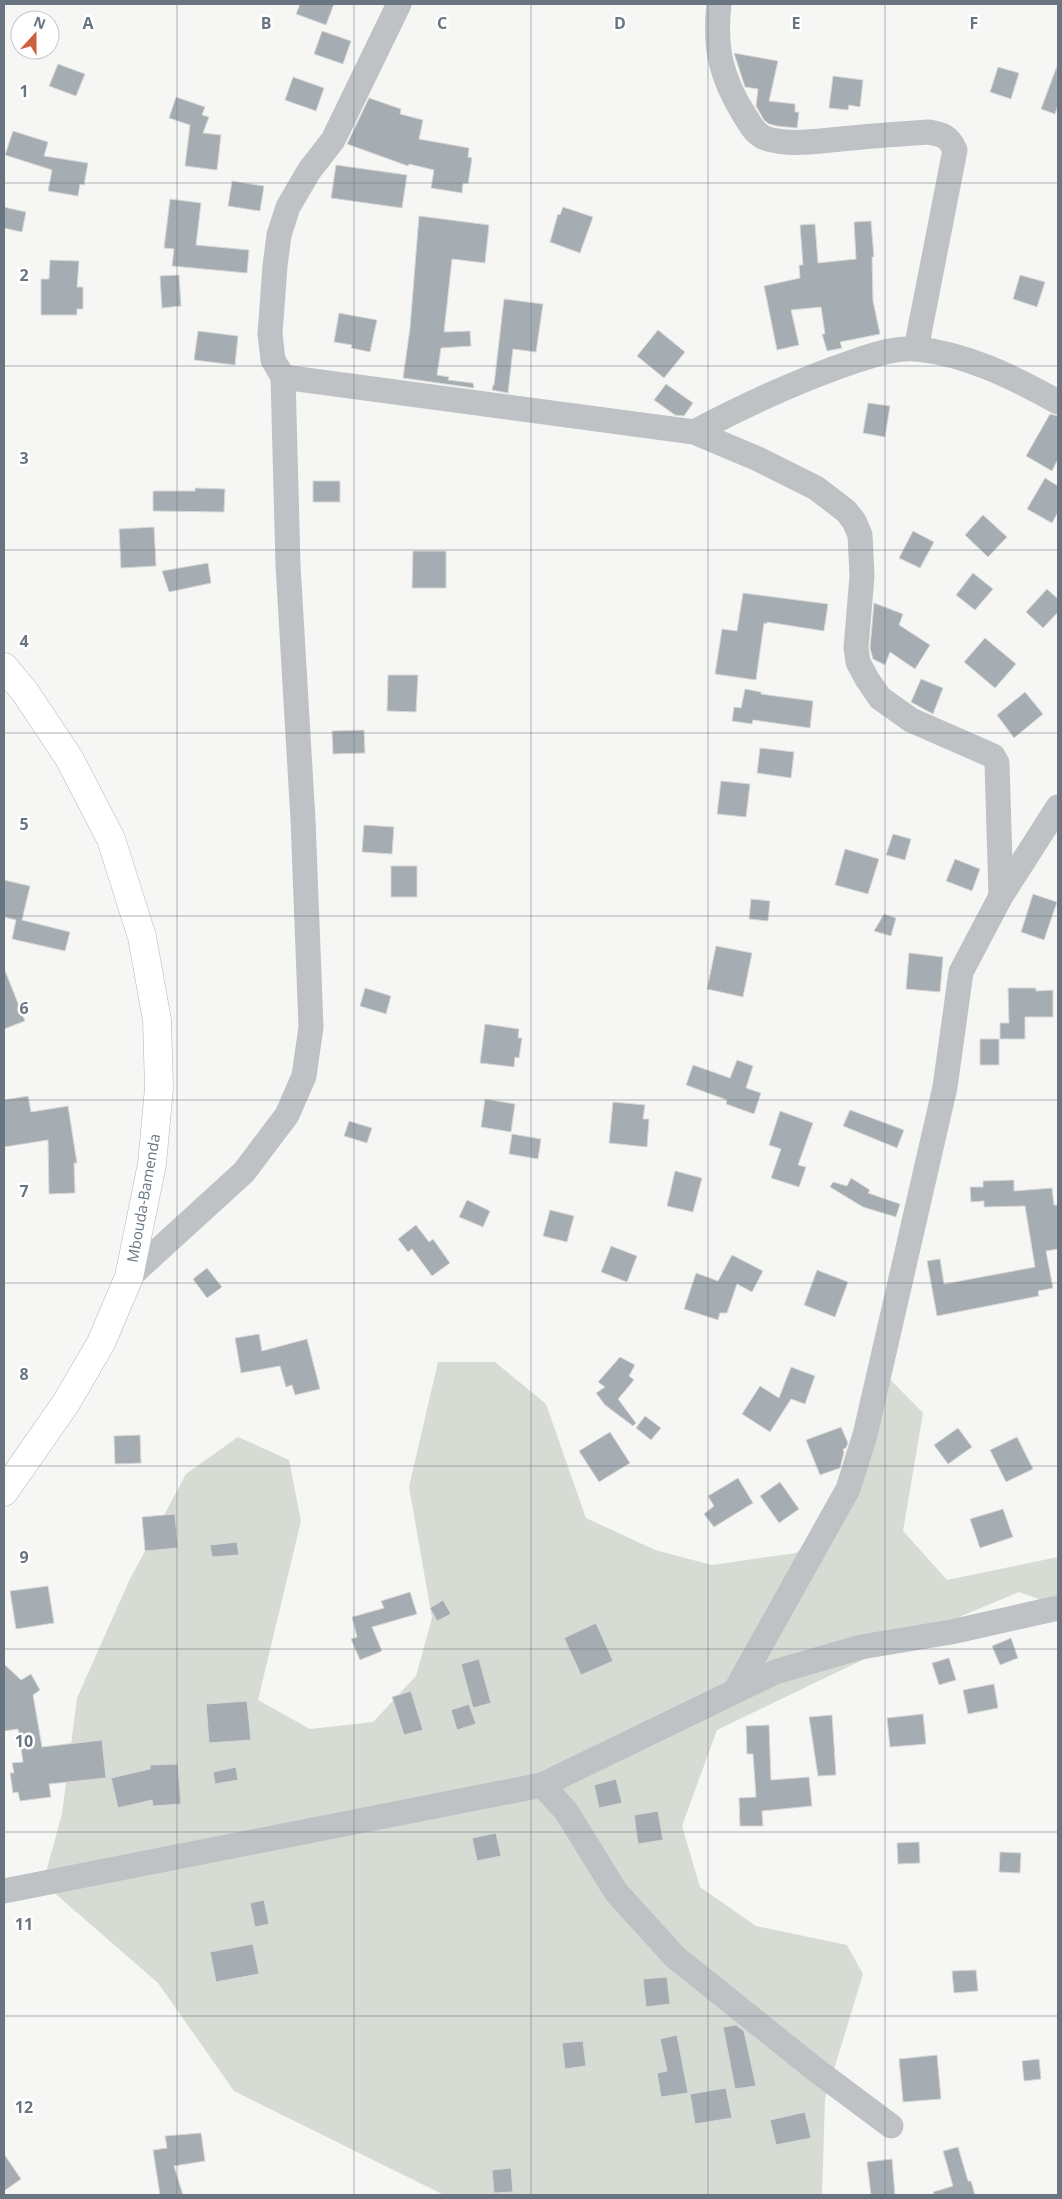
<svg xmlns="http://www.w3.org/2000/svg" width="1062" height="2199" viewBox="0 0 1062 2199" font-family="'Open Sans',sans-serif">
<rect width="100%" height="100%" fill="#f6f7f4"/>
<!-- green -->
<polygon fill="#d6dbd4" points="438,1362 495,1362 546,1404 586,1518 655,1550 712,1565 796,1553 829,1524 881,1370 923,1413 903,1531 947,1580 1058,1557 1058,1606 1019,1592 906,1639 717,1730 682,1826 700,1887 756,1926 847,1945 863,1974 825,2099 822,2195 444,2195 234,2091 158,1983 43,1883 62,1814 77,1698 129,1581 186,1474 238,1437 289,1460 301,1521 258,1700 310,1729 373,1722 416,1676 432,1618 409,1487"/>
<!-- building -->
<g fill="#a6adb2" stroke="#d8d8d6">
<polygon points="300,4 334,4 326,25 296,14"/>
<polygon points="322,31 351,41 343,64 314,54"/>
<polygon points="734,53 778,61 769,101 795,104 795,112 799,112 797,128 777,126 769,124 764,120 756,106 758,89 745,87"/>
<polygon points="58,64 85,74 76,96 49,86"/>
<polygon points="1057,66 1058,105 1055,114 1041,109"/>
<polygon points="998,67 1019,73 1011,99 990,92"/>
<polygon points="833,76 863,80 860,107 849,105 848,110 829,108"/>
<polygon points="293,77 324,88 316,111 285,100"/>
<polygon points="176,97 205,107 202,115 209,117 203,133 221,135 217,170 185,166 190,125 169,118"/>
<polygon points="369,98 401,109 400,114 423,120 419,139 469,148 468,157 472,158 468,184 463,183 462,193 431,188 434,170 409,164 408,166 347,144"/>
<polygon points="13,131 48,142 44,156 88,163 84,185 80,184 78,196 48,191 52,170 5,155"/>
<polygon points="336,165 407,175 402,208 331,198"/>
<polygon points="232,181 264,186 260,211 228,206"/>
<polygon points="170,199 201,203 196,245 249,250 247,273 172,266 174,249 164,248"/>
<polygon points="4,207 26,212 22,232 4,228"/>
<polygon points="563,207 593,217 580,253 550,242 558,214 560,215"/>
<polygon points="419,216 489,225 485,263 452,259 444,332 470,331 471,346 441,348 437,375 449,377 448,380 473,383 474,388 403,378 410,328"/>
<polygon points="871,221 874,257 872,257 873,301 880,334 840,342 842,348 827,351 822,334 825,334 821,307 791,310 799,345 777,350 764,286 800,278 799,265 803,265 800,225 815,224 818,263 856,259 854,222"/>
<polygon points="50,260 79,261 77,287 83,287 83,309 77,309 77,315 41,315 41,279 49,279"/>
<polygon points="179,275 181,306 162,308 160,276"/>
<polygon points="1020,275 1045,282 1037,307 1013,299"/>
<polygon points="504,299 543,304 536,352 513,349 508,393 492,390 493,385 494,385"/>
<polygon points="339,313 377,320 370,352 351,348 352,345 334,342"/>
<polygon points="658,330 685,352 664,378 637,356"/>
<polygon points="198,331 238,336 235,365 194,360"/>
<polygon points="666,384 693,403 684,416 675,415 654,400"/>
<polygon points="868,403 890,406 885,437 863,433"/>
<polygon points="1050,414 1058,416 1058,459 1052,471 1026,456"/>
<polygon points="1045,478 1058,486 1058,512 1052,523 1027,509"/>
<rect x="313" y="481" width="27" height="21"/>
<polygon points="195,488 225,489 224,512 153,511 153,491 195,491"/>
<polygon points="983,515 1007,537 988,557 965,535"/>
<polygon points="154,527 156,566 121,568 119,529"/>
<polygon points="913,531 934,542 920,568 899,558"/>
<polygon points="413,551 446,551 446,588 412,588"/>
<polygon points="208,563 211,583 169,592 162,571"/>
<polygon points="973,573 993,589 975,610 956,595"/>
<polygon points="1047,589 1058,599 1058,612 1043,628 1026,612"/>
<polygon points="743,593 828,604 824,631 767,622 767,624 764,623 756,680 715,674 722,629 737,631"/>
<polygon points="874,603 903,614 899,625 930,645 915,669 890,652 885,665 873,659 870,648"/>
<polygon points="985,638 1016,664 995,688 964,662"/>
<polygon points="388,675 418,675 416,712 387,711"/>
<polygon points="921,679 943,688 933,714 911,702"/>
<polygon points="745,689 761,692 761,694 813,701 810,728 753,720 752,724 732,721 734,707 741,708"/>
<polygon points="1025,692 1043,714 1014,738 997,715"/>
<polygon points="364,730 365,753 333,754 332,731"/>
<polygon points="760,748 794,752 791,778 757,773"/>
<polygon points="721,781 750,784 746,817 717,814"/>
<polygon points="364,825 394,827 392,854 362,852"/>
<polygon points="893,834 911,839 905,860 886,855"/>
<polygon points="845,849 879,859 868,894 835,885"/>
<polygon points="955,859 980,869 972,891 946,881"/>
<rect x="391" y="866" width="26" height="31"/>
<polygon points="4,880 30,886 22,920 70,932 65,951 12,939 16,920 4,917"/>
<polygon points="1033,894 1057,902 1044,940 1021,932"/>
<polygon points="751,899 770,901 768,921 749,919"/>
<polygon points="884,914 896,918 891,936 874,931"/>
<polygon points="716,946 752,953 743,997 707,989"/>
<polygon points="909,953 943,957 940,992 906,989"/>
<polygon points="4,968 25,1021 4,1029"/>
<polygon points="365,988 391,996 386,1014 360,1006"/>
<polygon points="1008,988 1036,988 1036,991 1053,990 1053,1017 1025,1017 1025,1039 1000,1039 1000,1023 1009,1023"/>
<polygon points="485,1024 519,1029 518,1038 522,1038 519,1058 515,1057 514,1067 480,1063"/>
<rect x="980" y="1039" width="19" height="26"/>
<polygon points="737,1060 753,1066 746,1088 761,1093 754,1114 726,1104 727,1100 686,1085 693,1065 730,1078"/>
<polygon points="28,1096 31,1112 68,1106 77,1163 74,1163 75,1193 49,1194 48,1140 4,1147 4,1100"/>
<polygon points="485,1099 515,1104 511,1132 481,1127"/>
<polygon points="613,1102 645,1105 643,1119 649,1119 647,1147 609,1143"/>
<polygon points="850,1110 904,1130 897,1148 843,1126"/>
<polygon points="780,1111 813,1123 798,1165 806,1167 799,1187 771,1178 781,1149 769,1145"/>
<polygon points="349,1121 372,1128 367,1143 344,1136"/>
<polygon points="512,1134 541,1139 538,1159 509,1154"/>
<polygon points="675,1171 702,1178 693,1212 667,1206"/>
<polygon points="851,1178 870,1190 868,1193 900,1204 896,1217 863,1207 830,1187 833,1182 847,1186"/>
<polygon points="1014,1180 1014,1191 1052,1188 1054,1205 1058,1205 1058,1249 1046,1251 1053,1288 1038,1291 1039,1296 937,1316 927,1261 940,1259 944,1284 1035,1267 1025,1206 984,1207 984,1201 971,1202 970,1187 983,1187 983,1181"/>
<polygon points="467,1200 490,1211 483,1227 459,1217"/>
<polygon points="550,1210 574,1216 567,1242 543,1236"/>
<polygon points="416,1225 429,1242 433,1239 450,1263 432,1276 412,1249 408,1252 398,1239"/>
<polygon points="611,1246 637,1256 627,1282 601,1272"/>
<polygon points="732,1255 763,1271 752,1292 737,1284 727,1313 720,1313 718,1320 684,1309 696,1273 718,1281"/>
<polygon points="207,1268 222,1287 207,1298 193,1279"/>
<polygon points="817,1270 848,1282 835,1317 804,1305"/>
<polygon points="259,1334 262,1351 307,1339 320,1389 295,1395 292,1385 286,1387 280,1366 241,1373 235,1338"/>
<polygon points="620,1357 635,1365 629,1376 634,1380 618,1399 636,1423 633,1426 605,1405 596,1393 605,1387 598,1382"/>
<polygon points="791,1367 815,1376 805,1404 791,1399 770,1432 742,1414 760,1386 779,1398"/>
<polygon points="645,1416 661,1428 651,1440 636,1428"/>
<polygon points="841,1427 848,1443 846,1448 843,1449 844,1452 840,1468 820,1475 806,1440"/>
<polygon points="958,1428 972,1447 948,1464 934,1445"/>
<polygon points="610,1432 630,1463 599,1482 579,1451"/>
<polygon points="140,1435 141,1463 115,1464 114,1436"/>
<polygon points="1017,1437 1033,1469 1006,1482 990,1450"/>
<polygon points="738,1478 753,1503 714,1527 704,1514 714,1506 708,1496"/>
<polygon points="780,1482 799,1509 779,1523 760,1496"/>
<polygon points="1003,1509 1013,1537 980,1548 970,1519"/>
<polygon points="175,1514 178,1548 145,1551 142,1517"/>
<polygon points="237,1542 239,1555 212,1557 210,1545"/>
<polygon points="48,1586 54,1623 16,1629 10,1591"/>
<polygon points="410,1592 417,1614 372,1627 382,1651 360,1660 351,1639 357,1637 352,1617 384,1608 381,1601"/>
<polygon points="443,1600 451,1614 437,1621 430,1608"/>
<polygon points="596,1623 613,1661 581,1675 564,1638"/>
<polygon points="1011,1638 1018,1658 1000,1665 992,1646"/>
<polygon points="949,1658 956,1680 939,1685 932,1663"/>
<polygon points="479,1659 491,1703 473,1708 461,1664"/>
<polygon points="4,1664 21,1680 31,1674 40,1690 33,1695 42,1747 102,1740 106,1778 49,1784 51,1797 20,1801 18,1792 13,1793 10,1773 14,1773 12,1763 23,1762 18,1729 4,1731"/>
<polygon points="994,1684 998,1708 968,1714 963,1690"/>
<polygon points="411,1691 423,1730 404,1735 392,1697"/>
<polygon points="247,1701 251,1740 209,1743 206,1704"/>
<polygon points="469,1704 476,1724 457,1730 451,1710"/>
<polygon points="923,1714 926,1744 890,1747 887,1718"/>
<polygon points="832,1715 836,1775 818,1776 809,1717"/>
<polygon points="769,1725 771,1780 809,1777 812,1806 762,1811 763,1826 740,1826 739,1798 756,1797 753,1754 747,1754 746,1726"/>
<polygon points="178,1764 181,1804 153,1806 152,1800 118,1808 111,1778 150,1769 150,1765"/>
<polygon points="236,1767 238,1780 215,1784 213,1772"/>
<polygon points="616,1779 622,1803 599,1808 594,1785"/>
<polygon points="658,1811 663,1840 638,1844 634,1815"/>
<polygon points="496,1833 501,1856 477,1861 472,1838"/>
<polygon points="919,1842 920,1863 898,1864 897,1843"/>
<polygon points="1000,1852 1021,1853 1020,1873 999,1872"/>
<polygon points="264,1900 269,1924 255,1927 250,1903"/>
<polygon points="253,1944 259,1974 216,1982 210,1952"/>
<polygon points="976,1970 978,1991 954,1993 952,1971"/>
<polygon points="667,1977 670,2004 646,2007 643,1979"/>
<polygon points="736,2025 744,2031 756,2086 735,2089 723,2027"/>
<polygon points="677,2035 688,2093 661,2097 657,2073 667,2071 660,2039"/>
<polygon points="583,2041 586,2066 565,2069 562,2043"/>
<polygon points="937,2055 941,2099 903,2102 899,2059"/>
<polygon points="1039,2059 1041,2079 1024,2081 1022,2061"/>
<polygon points="726,2088 732,2118 695,2124 690,2094"/>
<polygon points="805,2112 811,2138 776,2145 770,2120"/>
<polygon points="201,2133 205,2161 174,2166 183,2195 160,2195 153,2150 167,2148 165,2136"/>
<polygon points="958,2147 968,2181 971,2181 975,2195 934,2195 933,2192 953,2186 943,2151"/>
<polygon points="4,2154 21,2179 4,2191"/>
<polygon points="892,2159 895,2195 871,2195 867,2162"/>
<polygon points="511,2168 513,2192 494,2193 492,2170"/>
</g>
<g fill="none" stroke-linecap="round" stroke-linejoin="round">
<!-- highway casing -->
<g stroke="#b2b5b8" stroke-width="29">
<polyline id="highway" points="4,667 25,692 69,758 111,839 142,937 157,1020 159,1088 152,1164 129,1277 101,1343 66,1403 4,1492"/>
</g>
<!-- minor -->
<g stroke="#bec2c5" stroke-width="25">
<path d="M 719,4 C 714,48 721,78 745,116 C 750,124 755,134 765,138 C 789,146 817,141 841,139 C 870,136 899,134 928,132 C 943,134 949,137 955,150 L 916,349"/>
<polyline points="283,377 694,432 758,459 816,488 846,511 854,521 860,535 862,576 856,648 858,662 867,679 880,698 911,720 993,756 997,763 1001,896"/>
<path d="M 694,432 C 747,404 801,379 858,360 C 877,354 897,347 917,349 C 967,354 1015,378 1058,402"/>
<polyline points="129,1277 244,1172 287,1115 304,1076 311,1027 303,820 288,565 283,377 273,360 270,334 275,266 279,235 288,207 309,171 333,140 399,4"/>
<polyline points="735,1691 848,1489 865,1435 945,1087 961,972 1001,896 1058,807"/>
<polyline points="542,1785 566,1811 616,1892 675,1957 816,2070 891,2126"/>
<polyline points="4,1891 542,1785 775,1672 861,1647 951,1632 1058,1608"/>
</g>
<!-- highway -->
<use href="#highway" stroke="#fff" stroke-width="28"/>
</g>
<!-- grid -->
<path fill="none" stroke="#697681" stroke-width="1" stroke-opacity="0.55" d="M 177,4 L 177,2195M 354,4 L 354,2195M 531,4 L 531,2195M 708,4 L 708,2195M 885,4 L 885,2195M 4,183 L 1058,183M 4,366 L 1058,366M 4,550 L 1058,550M 4,733 L 1058,733M 4,916 L 1058,916M 4,1100 L 1058,1100M 4,1283 L 1058,1283M 4,1466 L 1058,1466M 4,1649 L 1058,1649M 4,1832 L 1058,1832M 4,2016 L 1058,2016"/>
<g text-anchor="middle" dominant-baseline="central" stroke-width="5" stroke-linejoin="round" paint-order="stroke">
<!-- street labels -->
<g font-size="15" fill="#697681" stroke="#fff">
<text transform="translate(143 1198) rotate(-80)">Mbouda-Bamenda</text>
</g>
</g>
<g font-size="16" text-anchor="middle" font-weight="bold" fill="#697681" stroke="#fff" stroke-width="5" stroke-linejoin="round" paint-order="stroke">
<text x="88" y="29">A</text>
<text x="266" y="29">B</text>
<text x="442" y="29">C</text>
<text x="620" y="29">D</text>
<text x="796" y="29">E</text>
<text x="974" y="29">F</text>
<text x="24" y="97">1</text>
<text x="24" y="281">2</text>
<text x="24" y="464">3</text>
<text x="24" y="647">4</text>
<text x="24" y="830">5</text>
<text x="24" y="1014">6</text>
<text x="24" y="1197">7</text>
<text x="24" y="1380">8</text>
<text x="24" y="1563">9</text>
<text x="24" y="1747">10</text>
<text x="24" y="1930">11</text>
<text x="24" y="2113">12</text>
</g>
<!-- border -->
<rect width="1062" height="2199" fill="none" stroke="#697681" stroke-width="10"/>
<!-- north arrow -->
<g transform="translate(35 35) rotate(21)"><circle r="24" fill="#ffffff" stroke="#c3c8cd"/>
<path d="M0-4L9 19L0 12L-9 19Z" fill="#ce613d"/>
<text y="-8" font-size="14" font-weight="bold" text-anchor="middle" fill="#697681">N</text>
</g>
</svg>
